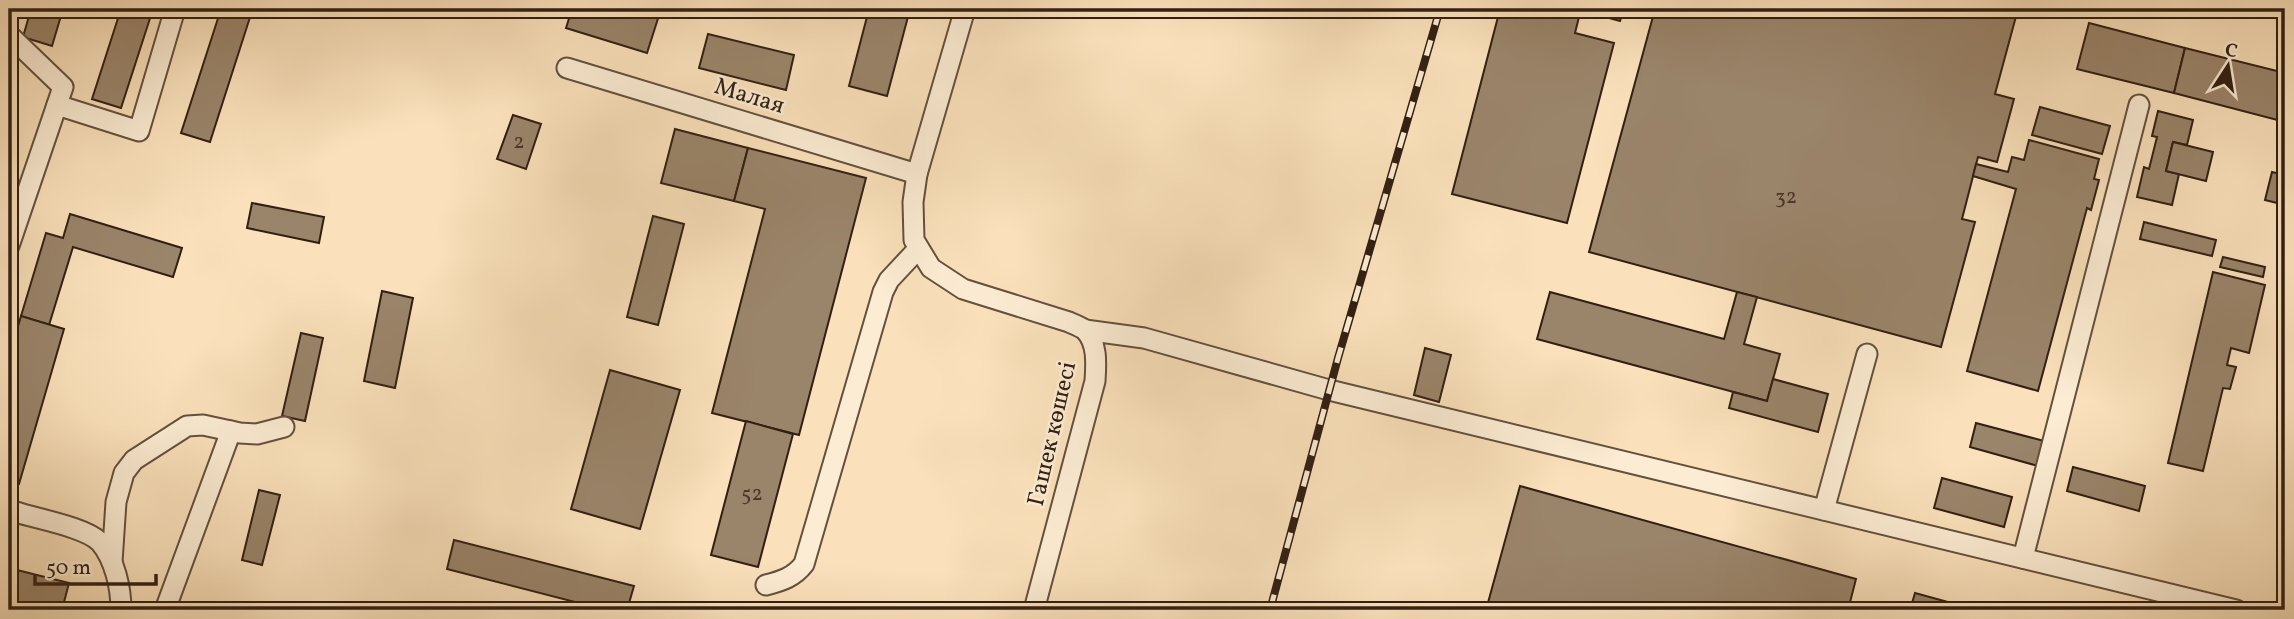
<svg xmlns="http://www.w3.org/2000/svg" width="2294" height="619" viewBox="0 0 2294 619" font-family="Vollkorn,serif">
<rect width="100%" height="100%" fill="#fae1bb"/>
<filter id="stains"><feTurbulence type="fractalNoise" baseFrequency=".00286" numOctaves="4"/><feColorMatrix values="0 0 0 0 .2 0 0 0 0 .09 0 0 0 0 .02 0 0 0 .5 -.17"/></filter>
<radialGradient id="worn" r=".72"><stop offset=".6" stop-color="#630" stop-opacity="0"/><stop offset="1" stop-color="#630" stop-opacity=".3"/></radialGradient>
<!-- building -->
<g fill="#9a846a" stroke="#321f13" stroke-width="2">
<polygon points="31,9 63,9 52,46 23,37"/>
<polygon points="121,9 153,9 121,108 92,99"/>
<polygon points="221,9 252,11 210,142 181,133"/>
<polygon points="572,9 661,9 647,53 566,28"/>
<polygon points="869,9 910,9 887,96 849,86"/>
<polygon points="1516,9 1581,9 1575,33 1614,43 1567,223 1452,194 1499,13 1514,17"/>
<polygon points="1592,9 1624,9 1620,21 1591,13"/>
<polygon points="1655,9 2018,9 1995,94 2014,99 1997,162 1978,157 1962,219 1975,222 1941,347 1589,252"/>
<polygon points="2089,23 2185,48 2174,93 2077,69"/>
<polygon points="708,34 794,55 786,90 699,68"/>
<polygon points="2185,48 2285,73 2285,122 2174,93"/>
<polygon points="2040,107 2110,126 2102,154 2032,135"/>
<polygon points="2158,111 2193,120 2187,145 2173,142 2166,171 2179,174 2172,205 2137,197 2144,167 2149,169 2157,137 2152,136"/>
<polygon points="513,115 541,124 526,169 497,159"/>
<polygon points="675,129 748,148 734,201 661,183"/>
<polygon points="2029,140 2099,159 2094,179 2099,180 2091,210 2087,208 2038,391 1967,371 2016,189 1973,176 1976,164 2008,172 2012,157 2024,160"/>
<polygon points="2173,142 2213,152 2206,181 2166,171"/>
<polygon points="748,148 866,178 799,435 712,413 765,209 734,201"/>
<polygon points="2272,172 2285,175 2285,205 2265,200"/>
<polygon points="252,203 324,217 319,243 247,228"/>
<polygon points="70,214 182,248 173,277 73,247 49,325 21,316 46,233 63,238"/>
<polygon points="653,216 684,224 658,325 627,317"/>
<polygon points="2144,222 2216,240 2212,256 2140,239"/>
<polygon points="2223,257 2265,267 2263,277 2220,267"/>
<polygon points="2213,272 2265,285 2249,353 2231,348 2227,365 2236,367 2230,389 2223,388 2203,471 2168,463"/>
<polygon points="382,291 413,298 395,388 364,381"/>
<polygon points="1550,292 1724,339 1737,292 1757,297 1744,344 1780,354 1767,401 1537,339"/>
<polygon points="21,316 64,329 19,484 9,481 9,357"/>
<polygon points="301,333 323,338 305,421 282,416"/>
<polygon points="1425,348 1451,355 1439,402 1414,395"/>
<polygon points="610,370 680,390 640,529 571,509"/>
<polygon points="1773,379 1828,394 1818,432 1729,408 1733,392 1767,401"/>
<polygon points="746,421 793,434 758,567 711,555"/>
<polygon points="1976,423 2044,441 2038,466 1970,447"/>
<polygon points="2073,467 2145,486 2139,511 2067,491"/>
<polygon points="1942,478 2012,497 2004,527 1934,508"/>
<polygon points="1520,486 1856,579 1848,610 1486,610"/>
<polygon points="259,490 280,495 262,565 242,560"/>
<polygon points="454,540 634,586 627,610 606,610 447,569"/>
<polygon points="9,568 69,583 62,610 43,610 9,601"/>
<polygon points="1915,593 1977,610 1910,610"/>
</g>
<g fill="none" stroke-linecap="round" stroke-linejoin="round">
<!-- minor casing -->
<g stroke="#64503d" stroke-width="23">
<g id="minor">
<path d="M 965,9 L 917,174 L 913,202 L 914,240 L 931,268 L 963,289 L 1069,322 C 1073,324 1081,327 1085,330 C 1098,343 1096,365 1095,381 L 1034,610"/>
<polyline points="9,35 63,87 9,246"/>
<polyline points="567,68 917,174"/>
<polyline points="57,105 139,131 175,9"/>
<polyline points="1085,330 1144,338 1329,390 2236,610"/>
<polyline points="1824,510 1867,354"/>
<path d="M 9,512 L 16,512 C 37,519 85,527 100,542 C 115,560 121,588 121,610"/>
<polyline points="2023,558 2139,105"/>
<polyline points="112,562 116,502 124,473 134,460 187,426 203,425 240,433 257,434 284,427"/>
<path d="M 766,585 C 782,581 794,577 804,564 L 883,292 L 889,280 L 918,249"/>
<polyline points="165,610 231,431"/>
</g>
</g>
<!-- minor -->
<use href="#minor" stroke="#fcecd3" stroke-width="19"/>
<!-- rail casing -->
<g stroke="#321f13" stroke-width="8">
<polyline id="rail" points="1270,610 1338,358 1440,9"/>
</g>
<!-- rail -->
<use href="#rail" stroke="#fcecd3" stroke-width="5" stroke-dasharray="16" stroke-linecap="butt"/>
</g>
<g text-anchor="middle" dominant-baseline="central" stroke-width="5" stroke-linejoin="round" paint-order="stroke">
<!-- number labels -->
<g font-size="21" fill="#4c3829">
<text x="519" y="142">2</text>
<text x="1786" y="197">32</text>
<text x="752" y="494">52</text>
</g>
<!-- street labels -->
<g font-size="24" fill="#321f13" stroke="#fcecd3">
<text transform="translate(749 97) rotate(17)">Малая</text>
<text transform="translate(1053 434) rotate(-77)">Гашек көшесі</text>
</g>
</g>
<!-- margin -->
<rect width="2294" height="619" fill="none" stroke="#fae1bb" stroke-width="35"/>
<rect x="10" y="10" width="2273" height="598" fill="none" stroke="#321f13" stroke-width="3.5"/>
<rect x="18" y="18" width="2259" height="584" fill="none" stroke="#321f13" stroke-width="2"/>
<!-- north arrow -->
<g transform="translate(2228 66) rotate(12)" stroke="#fcecd3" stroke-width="5" paint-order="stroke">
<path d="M0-5L12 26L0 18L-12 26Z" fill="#321f13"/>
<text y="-10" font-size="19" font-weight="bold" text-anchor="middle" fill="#321f13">С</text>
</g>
<!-- scale -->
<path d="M35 574v10h121v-10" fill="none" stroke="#321f13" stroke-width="3.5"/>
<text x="46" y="574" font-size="21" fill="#321f13" stroke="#fcecd3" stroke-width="5" paint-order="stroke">50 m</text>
<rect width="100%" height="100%" filter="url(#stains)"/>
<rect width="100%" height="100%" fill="url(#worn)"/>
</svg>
